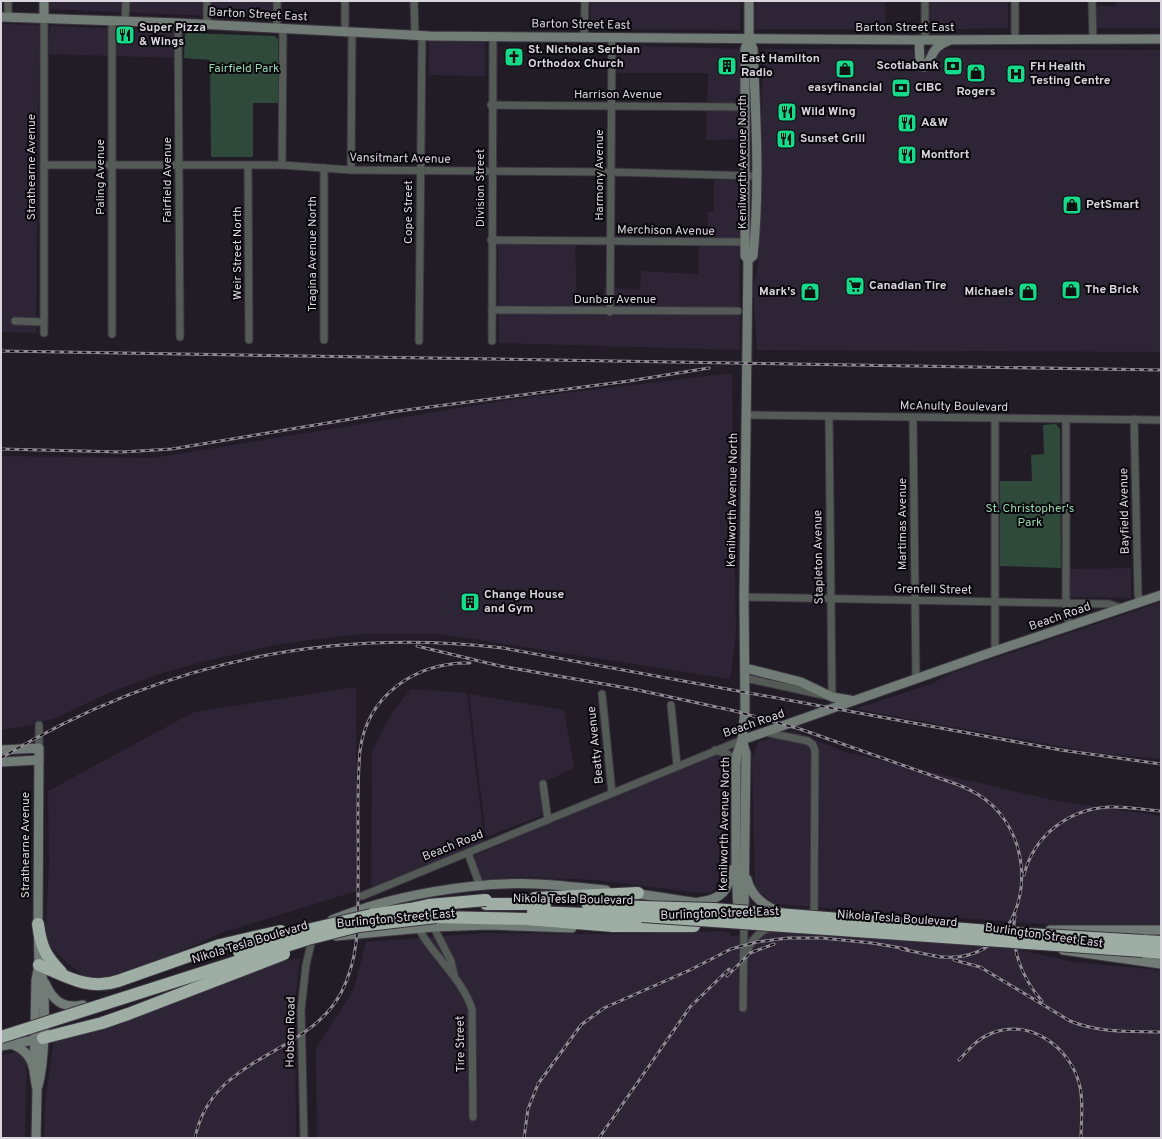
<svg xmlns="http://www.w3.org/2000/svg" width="1162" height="1139" viewBox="0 0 1162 1139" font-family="Overpass,sans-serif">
<rect width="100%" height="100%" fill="#221c27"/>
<!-- built -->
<g fill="#2d2435">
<polygon points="50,1 282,1 282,19 50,9"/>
<polygon points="591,1 740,1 740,30 590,29"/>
<polygon points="756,1 885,1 885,29 755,29"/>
<polygon points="930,1 1008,1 1008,28 931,30"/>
<polygon points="1117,1 1161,1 1161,28 1097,28 1096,6 1116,6"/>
<polygon points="1,24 39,25 36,333 1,332"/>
<polygon points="50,26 175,30 175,58 49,54"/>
<polygon points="429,42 485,42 485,76 429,75"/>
<polygon points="617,45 740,49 739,139 706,140 708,73 617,73"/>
<polygon points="763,49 1161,50 1161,352 757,350 753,290 758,265"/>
<polygon points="714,180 739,180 740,350 499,343 498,244 575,243 577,305 604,305 604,288 640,289 641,271 698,274 699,246 708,246 708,212 714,212"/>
<polygon points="732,373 736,633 730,679 441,634 360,634 280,644 206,661 165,672 111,692 56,718 31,725 1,730 1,456 153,458 508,400"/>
<polygon points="1131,568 1131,598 1071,597 1070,569"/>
<polygon points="1161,602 1161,759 1096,753 855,709 931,684 951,673"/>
<polygon points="356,687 357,891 224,932 129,974 106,980 84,977 45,943 49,863 48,791 194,712"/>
<polygon points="411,689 467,693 485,848 465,856 371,887 372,751 392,713"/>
<polygon points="469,694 564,710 574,768 546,781 548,813 486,837"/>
<polygon points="793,731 845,752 1057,801 1161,816 1161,924 1040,924 775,904 755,889 752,759 758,742"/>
<polygon points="717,753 722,754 728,765 727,807 721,843 720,878 717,888 712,892 700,893 595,880 518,877 487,879 475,882 470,857"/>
<polygon points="780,929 1015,949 1074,962 1161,970 1161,1138 317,1138 316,1048 354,989 366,942 484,933 621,934 723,931 730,933 731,936 761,936"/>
<polygon points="300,958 295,1003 296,1138 44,1138 45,1103 54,1040 194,982"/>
<polygon points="27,1050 25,1138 1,1138 1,1055"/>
</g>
<!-- green -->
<g fill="#2f4a3a">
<polygon points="187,33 274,36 278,39 278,103 253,103 253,157 211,157 210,60 184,58 185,34"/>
<polygon points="1056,424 1060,429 1061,568 1000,566 1000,481 1032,481 1031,455 1044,454 1043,425"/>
</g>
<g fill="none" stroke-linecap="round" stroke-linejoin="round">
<!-- street casing -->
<g stroke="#3c3641" stroke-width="9">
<g id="street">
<polyline points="414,1 415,36"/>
<polyline points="925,1 925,40"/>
<polyline points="1092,1 1093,39"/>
<polyline points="8,17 8,1"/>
<polyline points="44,17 44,333"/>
<polyline points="125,21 126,1"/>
<polyline points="178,23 180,337"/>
<polyline points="207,24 207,1"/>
<polyline points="277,28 277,1"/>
<polyline points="345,33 345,1"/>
<polyline points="584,37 585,1"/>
<polyline points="1015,40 1015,1"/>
<polyline points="491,105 744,107"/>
<polyline points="44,165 282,165 351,170 611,172 756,176"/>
<polyline points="282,165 283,28"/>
<polyline points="248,166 249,340"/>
<polyline points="324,168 324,340"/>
<polyline points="351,170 352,33"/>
<polyline points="491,240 744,242"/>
<polyline points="492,310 738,311"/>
<polyline points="610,312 612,38"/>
<polyline points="15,321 43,322"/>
<polyline points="112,334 112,20"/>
<polyline points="419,341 422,36"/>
<polyline points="492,341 493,36"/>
<polyline points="747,415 1161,420"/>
<polyline points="913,418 916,679"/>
<polyline points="1066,419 1066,604 1069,626"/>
<polyline points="1134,419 1138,594 1140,602"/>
<polyline points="744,597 1109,604 1121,608"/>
<polyline points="995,651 995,419"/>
<polyline points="745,678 832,697 829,416"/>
<polyline points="602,694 612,793"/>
<polyline points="671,705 677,765"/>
<polyline points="764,732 808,741 813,745 815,751 814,918"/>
<polyline points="39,748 39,725"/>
<polyline points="715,750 728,754 736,765"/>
<polyline points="543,784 548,820"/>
<polyline points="468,853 480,886"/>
<polyline points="362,896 742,740"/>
<path d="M 418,924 C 419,932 425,939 430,946 C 445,966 464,985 472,1009 L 473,1117"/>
<polyline points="432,924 451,961 454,975"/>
<path d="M 745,956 C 750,942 757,932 772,927"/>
<polyline points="743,1008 744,923"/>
<polyline points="304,1138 301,1010 306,965 313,935"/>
</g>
</g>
<!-- secondary casing -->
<g stroke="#3c3641" stroke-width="11">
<g id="secondary">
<polyline points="44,1 44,17"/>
<polyline points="1,17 178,23 430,36 925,40 1161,39"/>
<path d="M 919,40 L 920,64 L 924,67 C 934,60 928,49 948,41"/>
<path d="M 748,260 L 753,256 C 760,188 756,118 753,49 L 749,39 L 749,1"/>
<polyline points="745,668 801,682 832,697 850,700"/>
<polyline points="742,740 995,651 1161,595"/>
<polyline points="742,740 746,753 744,917"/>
<polyline points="1,750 39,748 38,924 39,965 36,980 34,1072 37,1090 36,1138"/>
<polyline points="1,762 39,760"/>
<path d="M 747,879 C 751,896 764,906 780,912"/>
<polyline points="633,893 705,904"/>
<path d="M 699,902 C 723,899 727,891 733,869"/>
<polyline points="738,916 736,860 736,765 737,754 742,740 745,709 744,597 748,260 745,256 745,49 749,39"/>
<path d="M 332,920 C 389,896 474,881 537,884 C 560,885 583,888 606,890"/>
<polyline points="1050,930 1161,930"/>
<polyline points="336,936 434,927 488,925 572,928"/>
<polyline points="1063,950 1161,964"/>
<path d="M 45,983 C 53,1001 63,1009 83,1005"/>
<path d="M 10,1044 C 21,1047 31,1055 33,1067"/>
<polyline points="1,1046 40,1039"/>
<path d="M 38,1086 C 45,1060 47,992 40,966"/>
</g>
</g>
<!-- highway casing -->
<g stroke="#3c3641" stroke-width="14">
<g id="highway">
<polyline points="535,898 638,893"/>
<polyline points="486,904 545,904"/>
<polyline points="588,905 642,907"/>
<polyline points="533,912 642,916"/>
<polyline points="371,915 410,909"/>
<polyline points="436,917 527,919 613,926 694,926"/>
<path d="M 38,924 C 41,947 45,955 61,972"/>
<polyline points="1143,941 1161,942"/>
<polyline points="1143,951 1161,953"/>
<path d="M 39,965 C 66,976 88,991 118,981"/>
<polyline points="43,1038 102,1023 128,1014"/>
</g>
</g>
<!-- street -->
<use href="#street" stroke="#545b56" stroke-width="7"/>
<!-- secondary -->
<use href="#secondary" stroke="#727c76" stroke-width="9"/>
<!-- highway -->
<use href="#highway" stroke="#9eaea4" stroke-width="12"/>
<!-- rail casing -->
<g stroke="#8e8993" stroke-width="3">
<g id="rail">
<polyline points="1,351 1161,370"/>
<polyline points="1,449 122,452 172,449 399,411 629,381 709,368"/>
<path d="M 417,646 L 500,666 L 633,689 L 735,711 L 800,729 L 956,784 C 975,791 992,801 1004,819 C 1044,876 1014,969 935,956"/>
<path d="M 1,758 C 155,665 324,627 503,648 L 1061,750 L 1161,764"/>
<path d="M 1024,875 C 1034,835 1069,809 1109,807 C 1126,806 1144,810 1161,811"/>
<path d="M 1015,916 C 1010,947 1021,977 1042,1001"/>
<polyline points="901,949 940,957"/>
<path d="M 954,960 L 980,967 L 1070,1021 C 1099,1033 1130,1031 1161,1032"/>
<polyline points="727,976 750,953 774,944"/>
<path d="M 959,1060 C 969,1049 977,1039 992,1033 C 1030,1019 1069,1046 1079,1083 C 1084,1100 1081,1120 1081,1138"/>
<path d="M 195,1138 C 212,1054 306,1058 341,993 C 359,958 358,925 358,887 C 359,842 356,796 360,751 C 367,695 416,662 470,663"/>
<polyline points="524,1138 528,1109 538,1084 581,1025 604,1008 690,970 731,949 757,942 788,938 822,938 872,943 907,949"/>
<polyline points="599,1138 690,1007 729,969"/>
</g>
</g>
<!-- rail -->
<use href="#rail" stroke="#0a080d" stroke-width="1.5" stroke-dasharray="4.5" stroke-linecap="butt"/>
<!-- highway-bridge casing -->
<g stroke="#3c3641" stroke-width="14" stroke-linecap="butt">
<g id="highway-bridge">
<polyline points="642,907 714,909 1027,934 1143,941"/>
<polyline points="410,909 429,905 486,900"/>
<polyline points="642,916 1143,951"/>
<polyline points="239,952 303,931 371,915"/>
<polyline points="118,981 220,945 281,931"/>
<polyline points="128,1014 284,954"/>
<polyline points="1,1037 308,939 359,926 436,917"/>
</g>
</g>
<!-- highway-bridge -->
<use href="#highway-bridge" stroke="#9eaea4" stroke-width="12"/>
</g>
<!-- icons -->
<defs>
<g id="restaurant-square" transform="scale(1)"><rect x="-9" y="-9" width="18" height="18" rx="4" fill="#16d989" stroke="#0a080d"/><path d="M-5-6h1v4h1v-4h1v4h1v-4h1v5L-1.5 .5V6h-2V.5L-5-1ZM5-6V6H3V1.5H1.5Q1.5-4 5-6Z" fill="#111"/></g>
<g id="church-square" transform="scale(1)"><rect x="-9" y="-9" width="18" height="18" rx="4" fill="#16d989" stroke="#0a080d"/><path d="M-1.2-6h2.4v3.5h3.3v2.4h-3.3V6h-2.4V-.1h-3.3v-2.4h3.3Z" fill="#111"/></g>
<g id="building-square" transform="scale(1)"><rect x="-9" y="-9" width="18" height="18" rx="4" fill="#16d989" stroke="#0a080d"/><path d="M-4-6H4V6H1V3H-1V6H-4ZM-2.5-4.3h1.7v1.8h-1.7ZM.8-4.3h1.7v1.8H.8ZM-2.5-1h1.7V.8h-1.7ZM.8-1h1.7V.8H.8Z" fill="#111"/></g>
<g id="bank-square" transform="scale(1)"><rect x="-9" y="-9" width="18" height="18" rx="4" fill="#16d989" stroke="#0a080d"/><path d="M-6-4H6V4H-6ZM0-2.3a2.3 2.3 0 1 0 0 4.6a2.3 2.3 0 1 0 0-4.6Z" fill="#111"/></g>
<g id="shop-square" transform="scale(1)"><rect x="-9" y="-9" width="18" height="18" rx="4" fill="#16d989" stroke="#0a080d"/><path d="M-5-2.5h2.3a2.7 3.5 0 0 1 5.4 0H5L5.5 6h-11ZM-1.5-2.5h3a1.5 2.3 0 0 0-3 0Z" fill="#111"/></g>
<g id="hospital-square" transform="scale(1)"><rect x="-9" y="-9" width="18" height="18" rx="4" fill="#16d989" stroke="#0a080d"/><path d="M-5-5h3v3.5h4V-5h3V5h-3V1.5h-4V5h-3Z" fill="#111"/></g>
<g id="supermarket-square" transform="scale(1)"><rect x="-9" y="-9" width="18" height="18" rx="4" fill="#16d989" stroke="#0a080d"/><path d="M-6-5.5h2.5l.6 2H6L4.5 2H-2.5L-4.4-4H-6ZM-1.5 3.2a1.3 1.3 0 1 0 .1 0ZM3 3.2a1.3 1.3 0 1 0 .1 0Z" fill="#111"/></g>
</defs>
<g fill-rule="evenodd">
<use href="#restaurant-square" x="125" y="35"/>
<use href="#church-square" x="514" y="57"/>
<use href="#building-square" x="727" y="66"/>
<use href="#bank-square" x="953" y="66"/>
<use href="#shop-square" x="845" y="69"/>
<use href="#shop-square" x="976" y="73"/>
<use href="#hospital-square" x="1016" y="74"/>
<use href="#bank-square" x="901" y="88"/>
<use href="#restaurant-square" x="787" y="112"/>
<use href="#restaurant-square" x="907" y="123"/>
<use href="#restaurant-square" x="786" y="139"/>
<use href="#restaurant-square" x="907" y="155"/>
<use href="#shop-square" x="1072" y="205"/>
<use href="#supermarket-square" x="855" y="286"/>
<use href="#shop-square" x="1071" y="290"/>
<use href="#shop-square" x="810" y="292"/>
<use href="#shop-square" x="1028" y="292"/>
<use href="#building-square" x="470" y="602"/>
</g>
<g text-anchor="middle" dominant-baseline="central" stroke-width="4" stroke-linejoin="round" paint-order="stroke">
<!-- street labels -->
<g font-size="12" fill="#dad6de" stroke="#0a080d">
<text transform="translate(258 15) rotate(3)">Barton Street East</text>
<text transform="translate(581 25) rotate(1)">Barton Street East</text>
<text x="905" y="28">Barton Street East</text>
<text x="618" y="95">Harrison Avenue</text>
<text transform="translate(400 159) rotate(1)">Vansitmart Avenue</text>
<text transform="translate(743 162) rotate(-90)">Kenilworth Avenue North</text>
<text transform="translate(32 167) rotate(-90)">Strathearne Avenue</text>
<text transform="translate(600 175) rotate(-90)">Harmony Avenue</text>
<text transform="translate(101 177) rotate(-90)">Paling Avenue</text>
<text transform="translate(168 180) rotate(-90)">Fairfield Avenue</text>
<text transform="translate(481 188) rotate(-90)">Division Street</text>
<text transform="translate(409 212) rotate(-90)">Cope Street</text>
<text transform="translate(666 231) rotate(1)">Merchison Avenue</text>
<text transform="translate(238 253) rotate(-90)">Weir Street North</text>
<text transform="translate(313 254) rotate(-90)">Tragina Avenue North</text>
<text x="615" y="300">Dunbar Avenue</text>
<text transform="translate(954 407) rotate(1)">McAnulty Boulevard</text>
<text transform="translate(733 500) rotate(-89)">Kenilworth Avenue North</text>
<text transform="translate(1125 511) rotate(-91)">Bayfield Avenue</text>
<text transform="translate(903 524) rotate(-90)">Martimas Avenue</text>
<text transform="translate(819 557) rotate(-91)">Stapleton Avenue</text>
<text transform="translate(933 590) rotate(1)">Grenfell Street</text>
<text transform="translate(1060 617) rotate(-19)">Beach Road</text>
<text transform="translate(754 724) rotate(-19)">Beach Road</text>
<text transform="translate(596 745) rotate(-96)">Beatty Avenue</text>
<text transform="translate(725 824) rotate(-89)">Kenilworth Avenue North</text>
<text transform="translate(26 845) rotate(-90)">Strathearne Avenue</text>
<text transform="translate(453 846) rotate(-22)">Beach Road</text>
<text transform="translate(573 900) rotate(1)">Nikola Tesla Boulevard</text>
<text transform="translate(720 914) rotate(-2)">Burlington Street East</text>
<text transform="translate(396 919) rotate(-5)">Burlington Street East</text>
<text transform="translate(897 919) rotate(4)">Nikola Tesla Boulevard</text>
<text transform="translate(1044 936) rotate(8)">Burlington Street East</text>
<text transform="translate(250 943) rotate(-17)">Nikola Tesla Boulevard</text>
<text transform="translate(291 1032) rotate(-89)">Hobson Road</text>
<text transform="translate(461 1044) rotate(-91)">Tire Street</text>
</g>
<!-- poi labels -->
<g font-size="12" font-weight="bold" fill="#dad6de" stroke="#0a080d" text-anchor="start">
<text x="139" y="28">Super Pizza<tspan x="139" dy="14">&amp; Wings</tspan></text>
<text x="528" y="50">St. Nicholas Serbian<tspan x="528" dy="14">Orthodox Church</tspan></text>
<text x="741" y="59">East Hamilton<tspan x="741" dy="14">Radio</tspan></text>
<text x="939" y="66" text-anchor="end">Scotiabank</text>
<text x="1030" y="67">FH Health<tspan x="1030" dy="14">Testing Centre</tspan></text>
<text x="845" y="88" text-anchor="middle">easyfinancial</text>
<text x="915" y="88">CIBC</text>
<text x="976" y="92" text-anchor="middle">Rogers</text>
<text x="801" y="112">Wild Wing</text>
<text x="921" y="123">A&amp;W</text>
<text x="800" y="139">Sunset Grill</text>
<text x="921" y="155">Montfort</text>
<text x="1086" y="205">PetSmart</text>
<text x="869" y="286">Canadian Tire</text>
<text x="1085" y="290">The Brick</text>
<text x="796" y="292" text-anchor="end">Mark's</text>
<text x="1014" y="292" text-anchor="end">Michaels</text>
<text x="484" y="595">Change House<tspan x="484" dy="14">and Gym</tspan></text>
</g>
<!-- park labels -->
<g font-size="12" fill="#98d6b1" stroke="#0a080d">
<text x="244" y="69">Fairfield Park</text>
<text x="1030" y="509">St. Christopher's<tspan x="1030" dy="14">Park</tspan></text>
</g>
</g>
<!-- border -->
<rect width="1162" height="1139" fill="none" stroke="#dad6de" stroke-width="4"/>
</svg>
